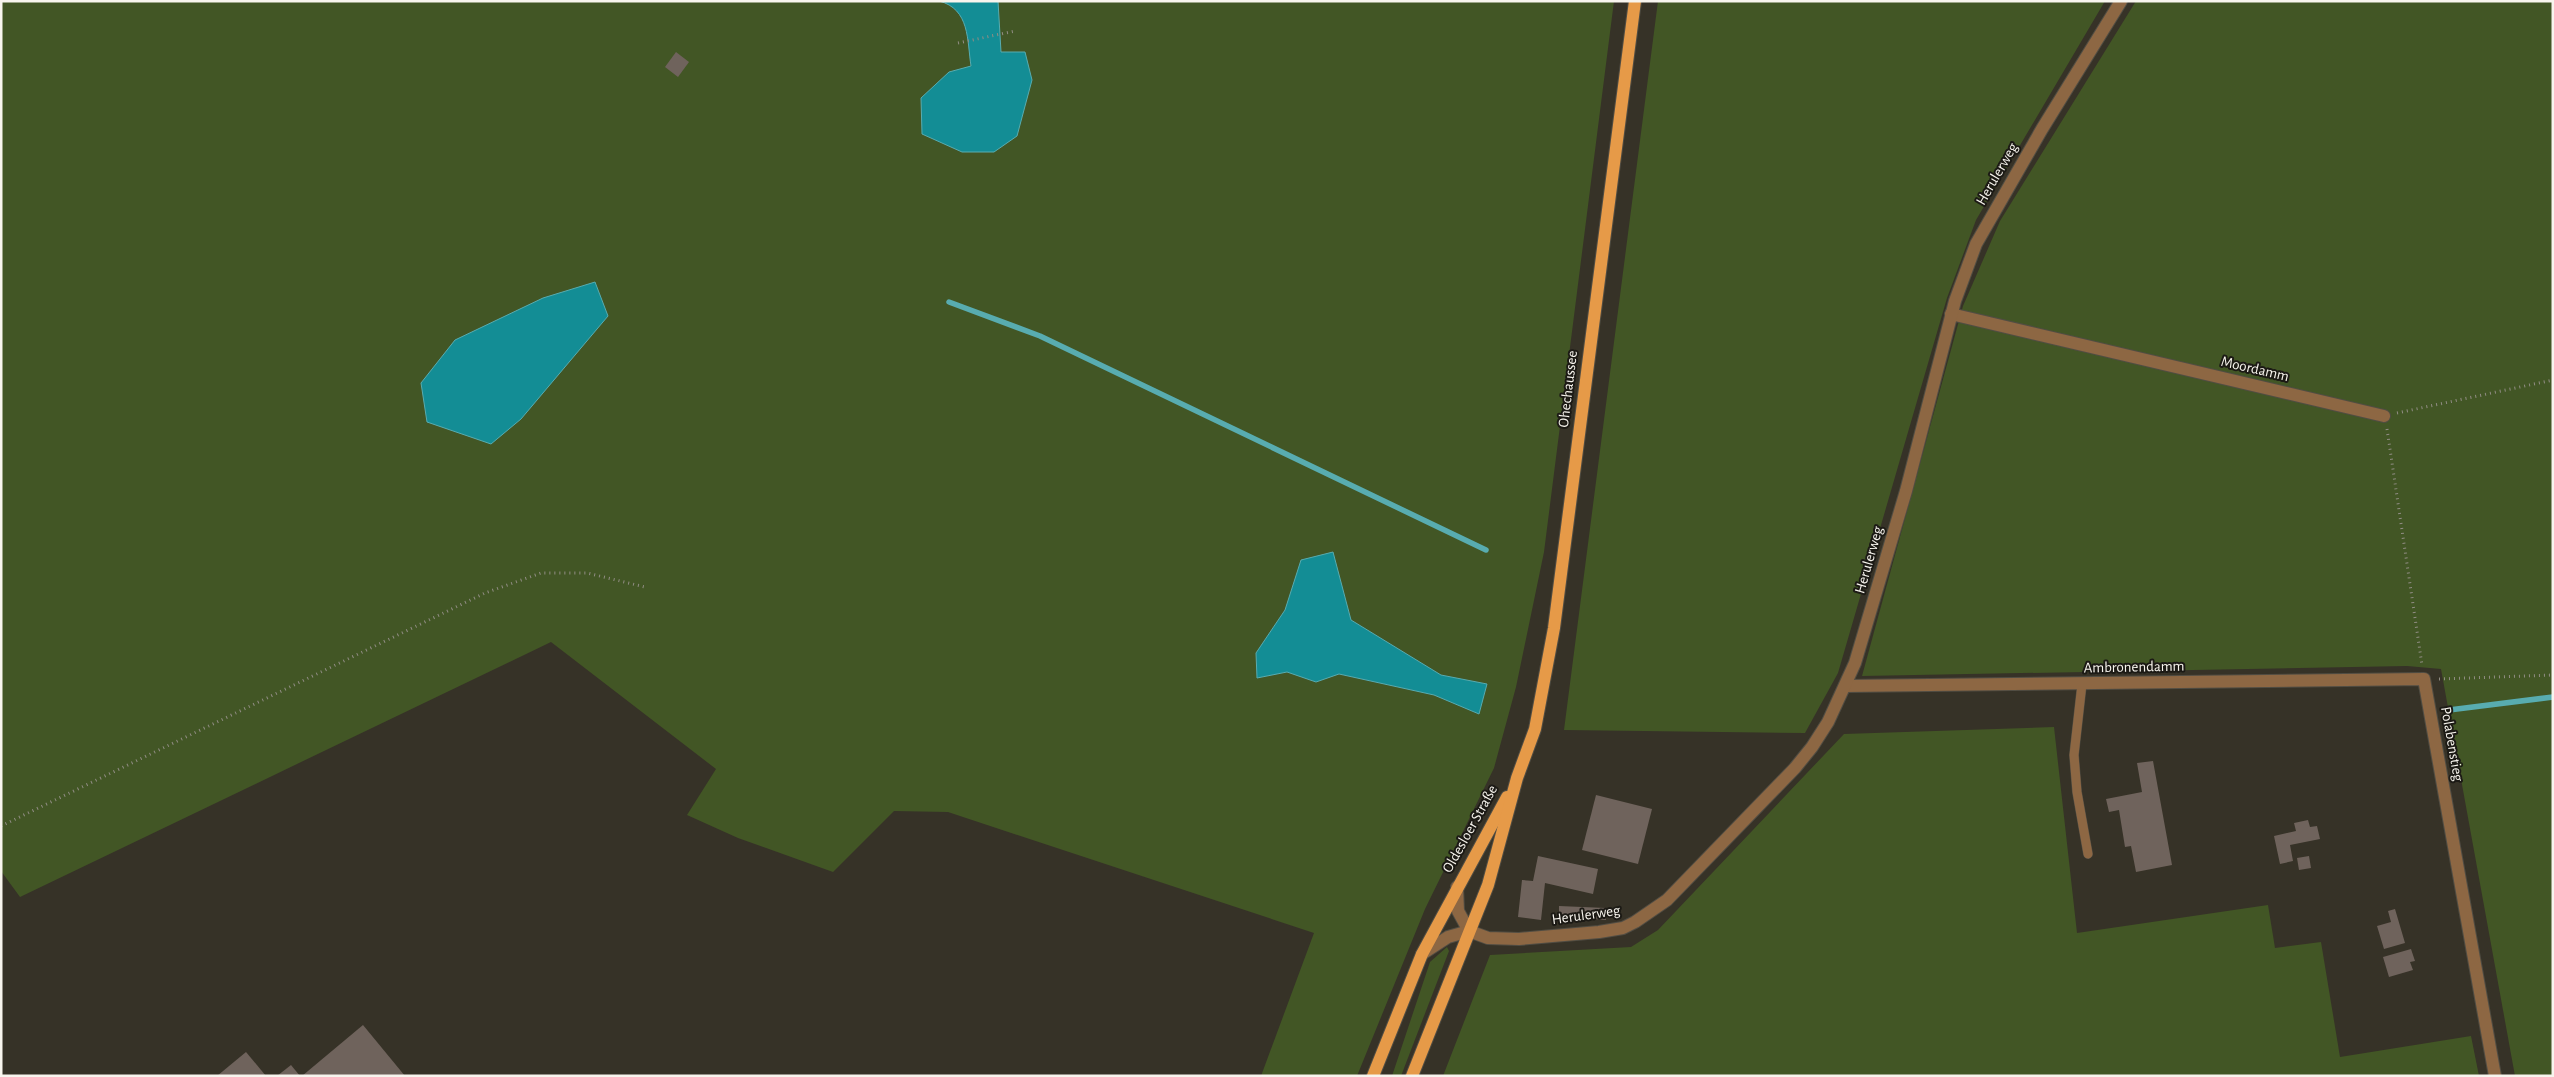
<svg xmlns="http://www.w3.org/2000/svg" width="2554" height="1077" viewBox="0 0 2554 1077" font-family="'Alegreya Sans',sans-serif">
<rect width="100%" height="100%" fill="#363227"/>
<!-- green -->
<g fill="#425625" fill-rule="evenodd">
<path d="M 1,1 L 1614,1 L 1544,552 L 1516,687 L 1494,768 L 1425,909 L 1357,1076 L 1261,1076 L 1314,933 L 948,812 L 894,811 L 833,872 L 738,838 L 687,815 L 716,769 L 551,642 L 20,897 L 1,871 ZM 1333,553 L 1351,620 L 1441,675 L 1487,684 L 1479,714 L 1434,695 L 1338,674 L 1316,682 L 1287,672 L 1257,678 L 1256,653 L 1285,610 Z"/>
<polygon points="1658,1 2105,1 1976,220 1947,298 1838,673 1805,733 1564,730"/>
<polygon points="2136,1 2553,1 2553,1076 2515,1076 2441,669 2407,666 1862,676 1963,306 2000,221"/>
<polygon points="2054,727 2077,933 2268,905 2275,948 2321,942 2340,1057 2471,1036 2479,1076 1443,1076 1490,955 1631,947 1658,930 1844,734"/>
<polygon points="1447,947 1449,951 1401,1076 1392,1076 1430,962"/>
</g>
<!-- water -->
<g fill="#138d95" stroke="#58acb0">
<path d="M 939,1 L 998,1 L 1001,52 L 1025,52 L 1032,80 L 1017,136 L 994,152 L 962,152 L 922,134 L 921,98 L 949,72 L 971,66 C 967,40 970,9 939,1 Z"/>
<polygon points="595,282 608,316 521,419 491,444 427,422 421,383 455,340 543,298"/>
<polygon points="1333,552 1351,620 1441,675 1487,684 1479,714 1434,695 1339,674 1316,682 1287,672 1257,678 1256,653 1285,610 1301,560"/>
</g>
<g fill="none" stroke-linecap="round" stroke-linejoin="round">
<!-- stream -->
<g stroke="#58acb0" stroke-width="5.5">
<polyline points="949,302 1040,336 1486,550"/>
<polyline points="2449,710 2553,697"/>
</g>
</g>
<!-- building -->
<g fill="#6f635c">
<polygon points="676,52 689,62 678,77 665,67"/>
<polygon points="2153,761 2172,865 2136,872 2131,846 2125,847 2119,810 2109,812 2106,799 2142,792 2137,763"/>
<polygon points="1596,795 1652,809 1638,864 1582,850"/>
<polygon points="2308,820 2310,827 2317,826 2320,839 2290,845 2293,861 2280,864 2274,836 2296,831 2294,823"/>
<polygon points="1538,856 1598,869 1593,894 1545,883 1541,920 1518,917 1522,880 1533,881"/>
<polygon points="2309,856 2311,868 2299,870 2297,858"/>
<polygon points="1559,906 1606,908 1606,920 1559,916"/>
<polygon points="2395,909 2405,943 2384,949 2377,926 2391,922 2388,911"/>
<polygon points="2411,949 2415,961 2410,962 2413,970 2389,977 2383,957"/>
<polygon points="363,1025 405,1076 302,1076"/>
<polygon points="246,1052 266,1076 217,1076"/>
<polygon points="291,1065 300,1076 277,1076"/>
</g>
<g fill="none" stroke-linecap="round" stroke-linejoin="round">
<!-- lane casing -->
<g stroke="#514d43" stroke-width="10">
<polyline id="lane" points="2082,684 2074,755 2077,792 2088,854"/>
</g>
<!-- street casing -->
<g stroke="#514d43" stroke-width="14">
<g id="street">
<polyline points="1951,314 2384,416"/>
<polyline points="1845,686 2424,679 2495,1076"/>
<polyline points="1457,887 1458,911 1469,931"/>
<polyline points="1422,954 1448,937 1469,931 1488,938 1519,939 1599,932 1623,928 1635,922 1667,900 1795,768 1812,747 1828,722 1855,663 1906,491 1955,301 1976,244 2042,129 2121,1"/>
</g>
</g>
<!-- primary casing -->
<g stroke="#514d43" stroke-width="14">
<g id="primary">
<polyline points="1373,1076 1422,954 1507,797"/>
<polyline points="1412,1076 1488,885 1517,778 1535,729 1554,628 1635,1"/>
</g>
</g>
<!-- path -->
<g stroke="#918d84" stroke-width="3" stroke-dasharray="1 4" stroke-linecap="butt">
<polyline points="958,43 1015,31"/>
<polyline points="2397,413 2553,380"/>
<polyline points="2387,429 2422,665"/>
<polyline points="2439,679 2553,675"/>
<polyline points="1,826 485,593 541,573 587,573 645,587"/>
</g>
<!-- lane -->
<use href="#lane" stroke="#8d6743" stroke-width="9"/>
<!-- street -->
<use href="#street" stroke="#8d6743" stroke-width="12"/>
<!-- primary -->
<use href="#primary" stroke="#e69a48" stroke-width="12"/>
</g>
<g text-anchor="middle" dominant-baseline="central" stroke-width="4" stroke-linejoin="round" paint-order="stroke">
<!-- street labels -->
<g font-size="15" fill="#f8f5ee" stroke="#1c1a15">
<text transform="translate(1997 174) rotate(-60)">Herulerweg</text>
<text transform="translate(2255 369) rotate(13)">Moordamm</text>
<text transform="translate(1568 389) rotate(-83)">Ohechaussee</text>
<text transform="translate(1869 560) rotate(-74)">Herulerweg</text>
<text transform="translate(2134 667) rotate(-1)">Ambronendamm</text>
<text transform="translate(2452 744) rotate(80)">Polabenstieg</text>
<text transform="translate(1470 829) rotate(-61)">Oldesloer Straße</text>
<text transform="translate(1586 915) rotate(-8)">Herulerweg</text>
</g>
</g>
<!-- border -->
<rect width="2554" height="1077" fill="none" stroke="#f8f5ee" stroke-width="5"/>
</svg>
